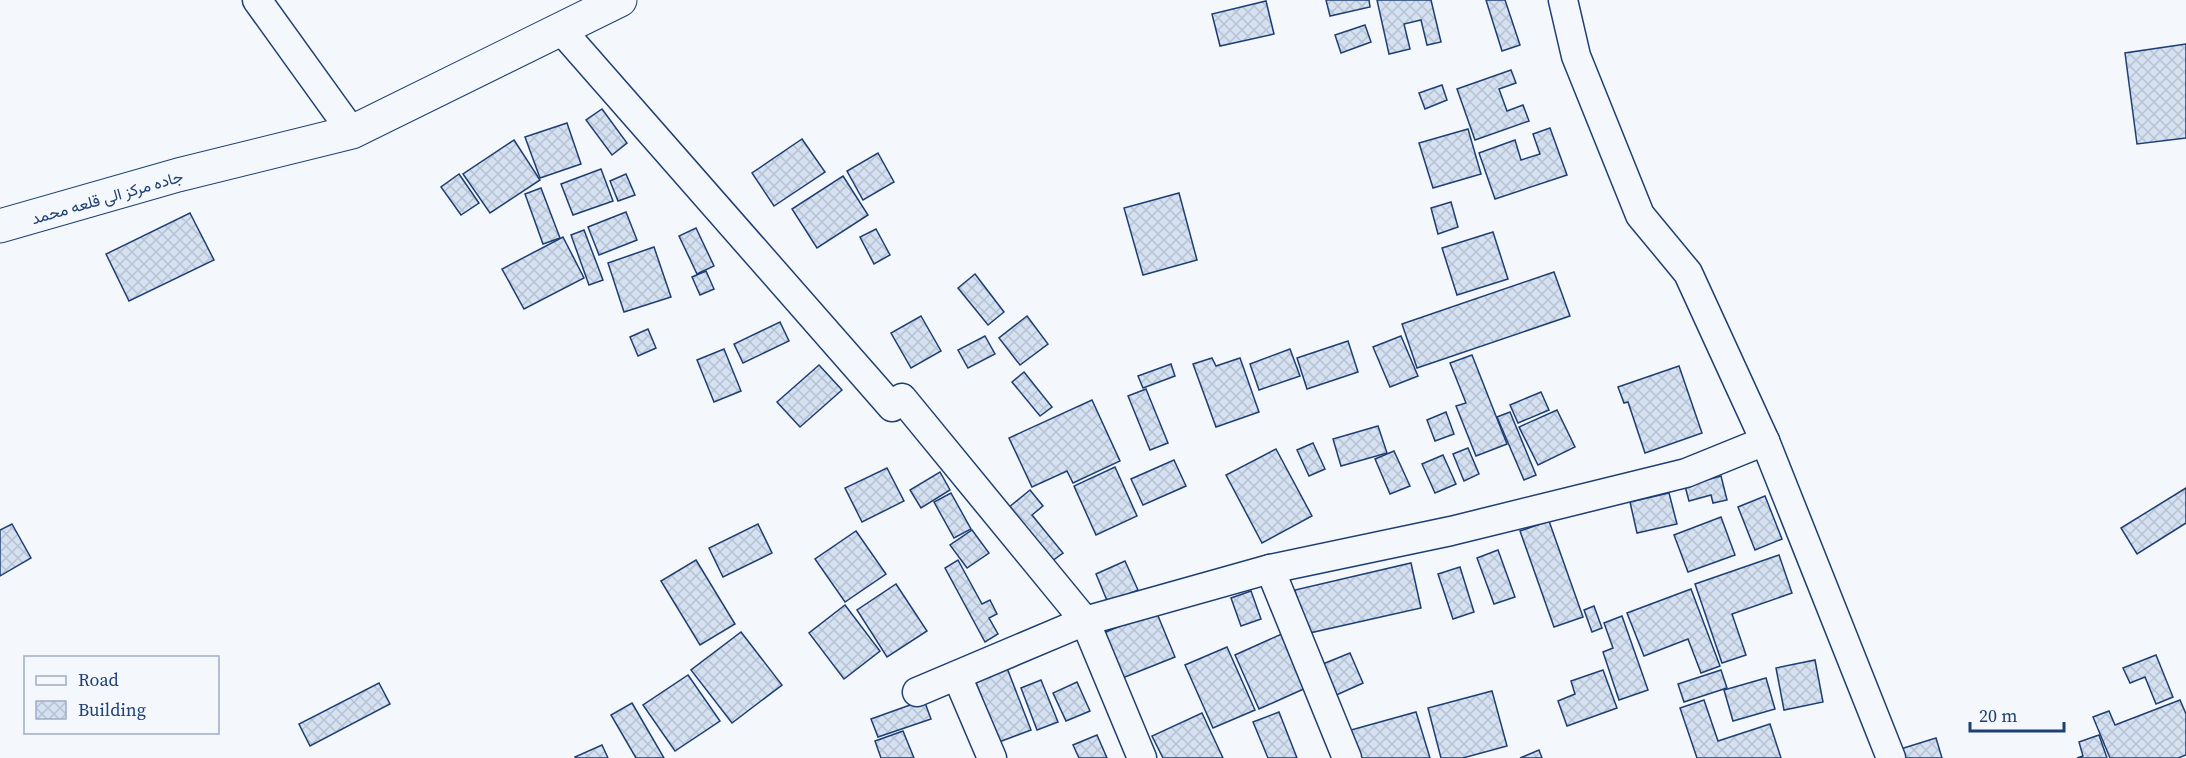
<svg xmlns="http://www.w3.org/2000/svg" width="2186" height="758" viewBox="0 0 2186 758" font-family="'Source Serif 4',Vazirmatn,serif">
<defs>
<pattern id="building-cross-hatch" width="8" height="8" patternUnits="userSpaceOnUse" patternTransform="scale(1.5)"><rect width="8" height="8" fill="#d5e0f0"/><path d="M0 0l8 8M0 8l8-8" fill="none" stroke="#b6c1d1"/></pattern>
</defs>
<rect width="100%" height="100%" fill="#f4f7fb"/>
<!-- building -->
<g fill="url(#building-cross-hatch)" stroke="#1d3f73" stroke-width="1.5">
<polygon points="1326,0 1369,0 1370,7 1330,16"/>
<polygon points="1377,0 1431,0 1441,42 1427,45 1421,20 1404,24 1410,49 1389,54"/>
<polygon points="1486,0 1505,0 1520,45 1502,51"/>
<polygon points="1266,1 1274,34 1220,46 1212,14"/>
<polygon points="1365,25 1371,42 1341,53 1335,35"/>
<polygon points="2186,44 2186,138 2137,144 2125,53"/>
<polygon points="1511,70 1516,83 1499,89 1507,111 1523,105 1529,121 1475,140 1457,89"/>
<polygon points="1442,85 1447,100 1425,109 1419,93"/>
<polygon points="602,109 627,143 612,155 586,120"/>
<polygon points="567,123 581,164 540,178 525,137"/>
<polygon points="1550,128 1567,175 1495,199 1479,153 1515,140 1521,160 1540,154 1533,134"/>
<polygon points="1468,129 1481,174 1433,188 1419,143"/>
<polygon points="802,139 825,172 774,206 752,173"/>
<polygon points="514,140 540,180 490,213 463,174"/>
<polygon points="878,153 894,182 863,200 847,171"/>
<polygon points="601,169 613,201 573,215 561,184"/>
<polygon points="459,174 479,203 461,215 441,187"/>
<polygon points="626,174 635,195 618,201 610,181"/>
<polygon points="843,176 868,215 817,248 792,209"/>
<polygon points="541,188 560,238 543,244 525,194"/>
<polygon points="1179,193 1197,260 1143,275 1124,208"/>
<polygon points="1451,202 1458,227 1438,234 1431,208"/>
<polygon points="626,212 637,240 599,255 588,227"/>
<polygon points="190,213 214,260 129,301 106,254"/>
<polygon points="696,228 714,266 697,274 679,236"/>
<polygon points="876,229 890,255 874,264 860,237"/>
<polygon points="584,230 603,280 589,285 571,235"/>
<polygon points="1493,232 1508,279 1457,295 1442,248"/>
<polygon points="563,237 584,278 524,309 502,269"/>
<polygon points="654,247 671,297 624,312 608,263"/>
<polygon points="706,271 714,289 700,295 692,277"/>
<polygon points="1554,272 1570,316 1417,368 1402,324"/>
<polygon points="975,274 1004,312 988,325 958,288"/>
<polygon points="921,316 941,351 911,368 891,333"/>
<polygon points="1027,316 1048,344 1020,365 999,338"/>
<polygon points="780,322 789,341 743,363 734,344"/>
<polygon points="648,329 656,348 638,356 630,337"/>
<polygon points="985,336 995,354 968,368 958,350"/>
<polygon points="1401,336 1418,376 1390,387 1373,347"/>
<polygon points="1348,341 1358,372 1307,389 1297,358"/>
<polygon points="724,349 741,391 714,402 697,360"/>
<polygon points="1290,349 1300,376 1259,390 1250,364"/>
<polygon points="1472,355 1507,444 1476,456 1456,406 1466,403 1450,363"/>
<polygon points="1212,358 1216,366 1240,358 1259,412 1216,427 1193,364"/>
<polygon points="1171,364 1175,376 1143,388 1138,376"/>
<polygon points="819,365 842,390 800,427 777,402"/>
<polygon points="1679,366 1702,433 1645,453 1628,402 1624,403 1618,387"/>
<polygon points="1024,372 1052,407 1040,416 1012,382"/>
<polygon points="1146,389 1168,443 1150,450 1128,396"/>
<polygon points="1541,392 1549,410 1518,423 1510,405"/>
<polygon points="1092,400 1120,461 1073,483 1067,471 1032,487 1009,438"/>
<polygon points="1557,410 1575,447 1538,465 1519,427"/>
<polygon points="1446,412 1454,434 1435,441 1427,420"/>
<polygon points="1510,412 1536,475 1524,480 1497,417"/>
<polygon points="1378,426 1387,453 1341,466 1333,439"/>
<polygon points="1313,443 1325,469 1309,476 1297,450"/>
<polygon points="1468,448 1479,474 1464,481 1453,454"/>
<polygon points="1276,449 1312,516 1262,543 1226,475"/>
<polygon points="1394,451 1410,486 1390,494 1375,459"/>
<polygon points="1443,455 1456,484 1435,493 1422,464"/>
<polygon points="1174,460 1186,486 1143,505 1131,479"/>
<polygon points="1115,467 1137,516 1096,535 1074,486"/>
<polygon points="887,468 904,501 862,522 845,488"/>
<polygon points="940,472 950,490 921,508 910,490"/>
<polygon points="1721,476 1727,500 1713,503 1711,495 1689,501 1685,486"/>
<polygon points="2186,488 2186,523 2137,554 2121,528"/>
<polygon points="1030,490 1043,506 1032,515 1063,553 1052,561 1008,508"/>
<polygon points="951,493 971,529 954,538 934,502"/>
<polygon points="1669,493 1677,524 1637,533 1630,502"/>
<polygon points="1765,496 1782,539 1755,550 1738,507"/>
<polygon points="1721,517 1735,555 1688,572 1674,535"/>
<polygon points="1549,521 1583,617 1554,627 1520,531"/>
<polygon points="12,524 31,558 0,576 0,530"/>
<polygon points="758,524 772,553 723,577 709,548"/>
<polygon points="972,530 989,553 967,568 950,545"/>
<polygon points="856,531 886,574 845,602 815,559"/>
<polygon points="1498,550 1515,597 1494,604 1477,558"/>
<polygon points="1779,555 1792,593 1732,614 1746,655 1722,663 1695,584"/>
<polygon points="696,560 735,624 700,645 661,581"/>
<polygon points="958,560 982,604 990,600 997,614 989,618 998,634 985,642 945,568"/>
<polygon points="1125,561 1138,590 1108,603 1096,574"/>
<polygon points="1411,563 1421,608 1305,634 1295,590"/>
<polygon points="1460,567 1474,612 1453,619 1438,574"/>
<polygon points="896,584 927,631 887,657 857,610"/>
<polygon points="1691,589 1720,666 1701,673 1688,639 1644,656 1627,613"/>
<polygon points="1251,591 1261,619 1241,626 1231,598"/>
<polygon points="845,605 880,651 844,679 809,633"/>
<polygon points="1594,606 1602,628 1592,632 1584,610"/>
<polygon points="1156,611 1175,657 1120,679 1101,634"/>
<polygon points="1622,616 1648,690 1619,700 1603,652 1613,648 1604,623"/>
<polygon points="741,632 782,685 732,723 691,670"/>
<polygon points="1284,633 1308,687 1259,709 1235,655"/>
<polygon points="1227,647 1255,710 1213,728 1185,665"/>
<polygon points="1350,653 1363,683 1332,697 1318,666"/>
<polygon points="2156,655 2173,697 2156,704 2145,677 2130,683 2123,668"/>
<polygon points="1815,660 1823,702 1784,710 1776,668"/>
<polygon points="1007,668 1031,730 999,742 975,680"/>
<polygon points="1603,670 1617,708 1567,726 1558,701 1575,694 1571,681"/>
<polygon points="1721,670 1727,688 1684,702 1678,684"/>
<polygon points="688,675 720,721 675,751 643,705"/>
<polygon points="1766,678 1775,709 1733,721 1724,690"/>
<polygon points="1041,680 1058,722 1037,730 1021,688"/>
<polygon points="1077,682 1090,711 1066,721 1053,693"/>
<polygon points="379,683 390,704 310,746 299,724"/>
<polygon points="1492,691 1507,746 1463,758 1441,758 1428,708"/>
<polygon points="924,700 931,719 878,737 871,719"/>
<polygon points="1704,700 1718,741 1770,724 1781,758 1697,758 1680,708"/>
<polygon points="2180,700 2186,714 2186,755 2178,758 2110,758 2093,717 2109,711 2115,725"/>
<polygon points="632,703 664,758 636,758 611,715"/>
<polygon points="1279,712 1297,758 1268,758 1253,722"/>
<polygon points="1416,712 1430,758 1359,758 1351,730"/>
<polygon points="1202,713 1223,758 1163,758 1152,736"/>
<polygon points="903,731 914,758 881,758 875,741"/>
<polygon points="1097,735 1107,758 1079,758 1073,745"/>
<polygon points="2099,735 2107,758 2077,758 2083,756 2079,742"/>
<polygon points="1936,738 1942,758 1896,758 1894,751"/>
<polygon points="602,745 608,758 576,758 575,757"/>
<polygon points="1539,750 1542,758 1520,758"/>
</g>
<g fill="none" stroke-linecap="round" stroke-linejoin="round">
<!-- minor casing -->
<g stroke="#1d3f73" stroke-width="31">
<g id="minor">
<polyline points="257,0 352,132"/>
<polyline points="1563,0 1576,56 1640,215 1688,273 1765,441 1891,758"/>
<polyline points="573,23 563,32 892,407 902,398 1085,621 1142,758"/>
<polyline points="1270,569 1347,758"/>
<polyline points="957,676 992,758"/>
<polyline points="917,692 1085,621 1270,569 1451,531 1686,473 1765,441"/>
</g>
</g>
<!-- tertiary casing -->
<g stroke="#1d3f73" stroke-width="35">
<polyline id="tertiary" points="0,226 178,175 352,132 620,0"/>
</g>
<!-- minor -->
<use href="#minor" stroke="#f4f7fb" stroke-width="28"/>
<!-- tertiary -->
<use href="#tertiary" stroke="#f4f7fb" stroke-width="33"/>
</g>
<g text-anchor="middle" dominant-baseline="central" stroke-width="4.5" stroke-linejoin="round" paint-order="stroke">
<!-- street labels -->
<g font-size="16" fill="#1d3f73" stroke="#f4f7fb">
<text transform="translate(107 197) rotate(-16)">جاده مرکز الی قلعه محمد</text>
</g>
</g>
<!-- legend -->
<rect x="24" y="656" width="195" height="78" fill="#f4f7fb" stroke="#9eadc5" stroke-width="1.5"/>
<rect x="36" y="676" width="30" height="9" fill="#f4f7fb" stroke="#9eadc5" stroke-width="1.5"/>
<text x="78" y="686" font-size="18" fill="#1d3f73">Road</text>
<rect x="36" y="701" width="30" height="18" fill="url(#building-cross-hatch)" stroke="#9eadc5" stroke-width="1.5"/>
<text x="78" y="716" font-size="18" fill="#1d3f73">Building</text>
<!-- scale -->
<path d="M1970 722v9h94v-9" fill="none" stroke="#1d3f73" stroke-width="3"/>
<text x="1979" y="722" font-size="18" fill="#1d3f73" stroke="#f4f7fb" stroke-width="4.5" paint-order="stroke">20 m</text>
</svg>
